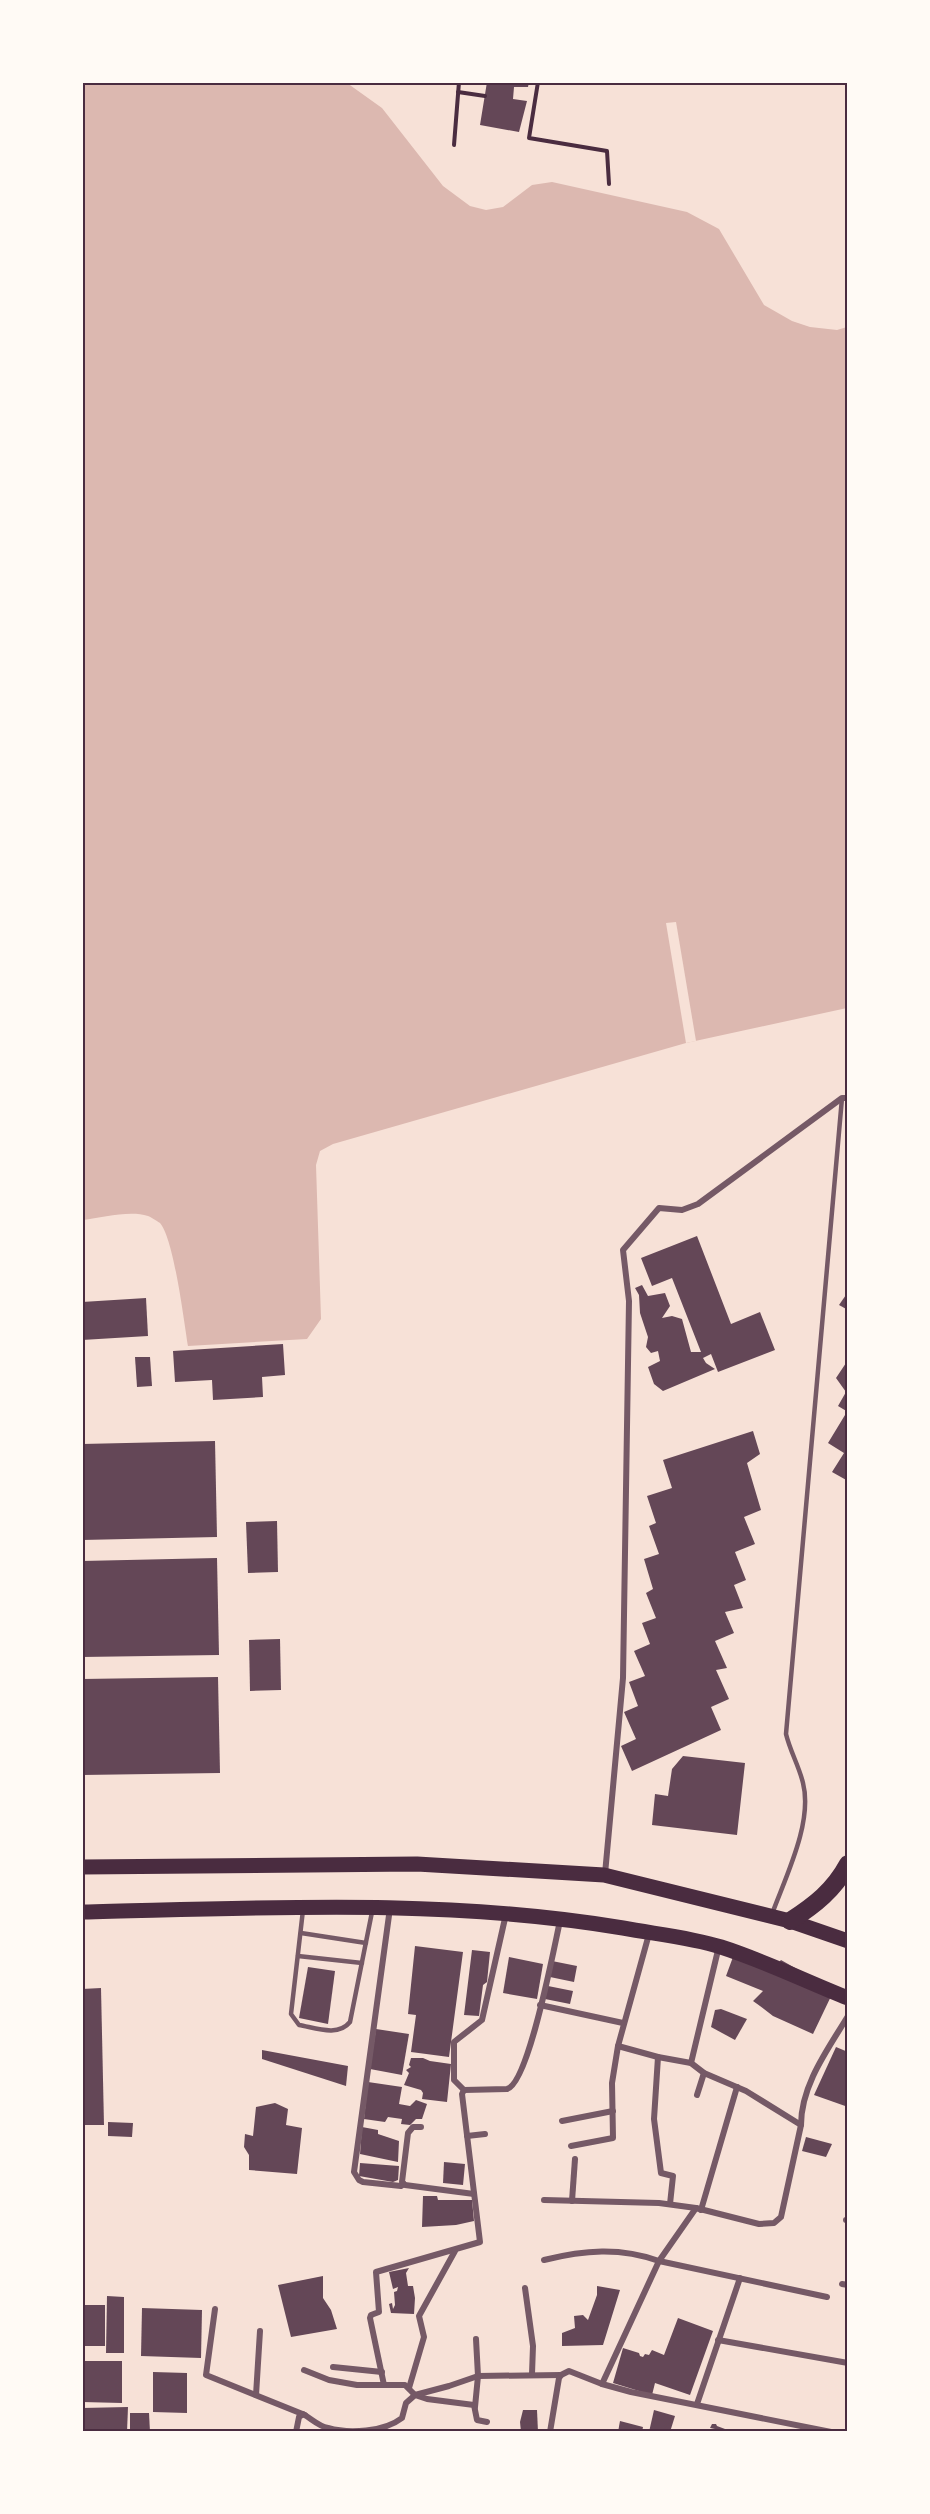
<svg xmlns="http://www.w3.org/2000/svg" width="930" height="2514" viewBox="0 0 930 2514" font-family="'Work Sans',sans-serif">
<rect width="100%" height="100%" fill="#f7e1d7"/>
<!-- water -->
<path fill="#dcb8b0" d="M 82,83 L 347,83 L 382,108 L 443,186 L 470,206 L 486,210 L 503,207 L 532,185 L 552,182 L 687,212 L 719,229 L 764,305 L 792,321 L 810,327 L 837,330 L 847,327 L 847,1008 L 686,1043 L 333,1144 L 320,1151 L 316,1165 L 321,1319 L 307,1339 L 188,1346 C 184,1322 174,1239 160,1223 C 157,1221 151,1217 148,1216 C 129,1210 102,1218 83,1220 Z"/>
<!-- pier -->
<polygon fill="#f7e1d7" points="676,922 696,1041 686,1043 666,923"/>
<!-- building -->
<g fill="#644757">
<polygon points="487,82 529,82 528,87 514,87 513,99 527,101 519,132 480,125"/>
<polygon points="697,1236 731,1324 760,1312 775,1350 718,1372 711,1354 703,1358 706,1363 715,1369 663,1391 654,1384 648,1367 660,1361 658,1351 651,1353 646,1347 648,1337 640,1313 639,1295 635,1288 642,1285 648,1296 665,1293 670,1306 662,1318 672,1316 682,1319 691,1352 701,1352 672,1278 652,1286 641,1258"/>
<polygon points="848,1292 848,1310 839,1305"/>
<polygon points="146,1298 148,1336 82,1340 82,1302"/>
<polygon points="283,1344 285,1375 262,1377 263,1397 213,1400 212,1380 175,1382 173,1351"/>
<polygon points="135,1357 150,1357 152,1386 137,1387"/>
<polygon points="848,1360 848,1412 838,1406 846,1392 836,1378"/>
<polygon points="845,1415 848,1417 848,1481 832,1472 844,1453 828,1443"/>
<polygon points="753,1431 760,1454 747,1463 761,1510 744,1517 755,1544 735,1552 746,1580 734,1585 743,1608 725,1612 734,1633 715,1641 727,1668 716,1670 729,1699 711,1707 721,1730 632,1771 621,1746 636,1739 624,1712 638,1706 629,1682 645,1676 634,1651 650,1644 642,1623 656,1618 646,1593 653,1589 644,1559 659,1554 649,1526 656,1523 647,1496 672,1488 663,1460"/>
<polygon points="215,1441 217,1537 82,1540 82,1444"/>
<polygon points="277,1521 278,1572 248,1573 246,1522"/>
<polygon points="217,1558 219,1655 82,1657 82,1561"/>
<polygon points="280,1639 281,1690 250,1691 249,1640"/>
<polygon points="218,1677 220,1773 82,1775 82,1679"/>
<polygon points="683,1756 745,1763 737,1835 652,1825 655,1794 668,1796 672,1769"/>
<polygon points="415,1946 463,1952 449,2057 411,2052 416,2015 408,2014"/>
<polygon points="472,1950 490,1952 487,1982 483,1985 479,2016 464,2015"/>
<polygon points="509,1957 543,1964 537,1999 503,1993"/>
<polygon points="733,1957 770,1972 781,1960 834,1990 813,2034 773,2016 760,2006 753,2001 763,1991 726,1976"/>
<polygon points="552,1961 577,1966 574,1982 550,1977"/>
<polygon points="308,1967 335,1971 328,2024 299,2018"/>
<polygon points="548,1986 573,1991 570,2004 545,1999"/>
<polygon points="101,1988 104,2125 82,2125 82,1989"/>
<polygon points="721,2009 747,2019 735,2040 711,2027 715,2010"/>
<polygon points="376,2029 409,2034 402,2075 370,2069"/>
<polygon points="836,2047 848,2052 848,2107 814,2095"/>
<polygon points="262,2050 348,2066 346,2086 262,2059"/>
<polygon points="411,2058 423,2058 430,2061 451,2064 447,2102 422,2099 423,2093 421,2090 404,2085 409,2073 406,2070 411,2067 409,2065"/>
<polygon points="368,2082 402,2087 399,2104 410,2106 416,2100 427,2104 422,2119 416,2119 410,2125 401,2124 402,2119 388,2117 385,2122 364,2119"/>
<polygon points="275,2103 288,2109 286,2125 302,2128 297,2174 249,2170 249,2155 244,2147 245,2134 253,2136 256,2107"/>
<polygon points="108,2122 133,2123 132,2137 108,2136"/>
<polygon points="362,2127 378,2130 378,2134 399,2141 398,2162 360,2154"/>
<polygon points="806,2137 832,2144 826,2157 802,2151"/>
<polygon points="444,2162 465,2164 463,2185 443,2183"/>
<polygon points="360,2163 399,2166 398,2180 393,2182 359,2176"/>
<polygon points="423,2196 437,2196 438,2200 472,2200 474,2221 456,2225 422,2227"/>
<polygon points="409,2268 406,2273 408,2286 413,2286 415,2298 414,2314 391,2313 389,2304 392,2303 393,2309 395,2305 394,2292 397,2291 398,2287 393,2289 389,2272"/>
<polygon points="323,2276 323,2298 331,2310 337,2329 291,2337 278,2285"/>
<polygon points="597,2286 620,2290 603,2345 562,2346 562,2333 575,2328 574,2316 583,2315 588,2320 597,2295"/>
<polygon points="107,2296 124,2297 124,2353 106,2353"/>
<rect x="82" y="2305" width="23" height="41"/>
<polygon points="142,2308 202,2310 201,2358 141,2356"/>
<polygon points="678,2318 713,2331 690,2395 655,2383 652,2395 613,2383 623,2348 639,2353 640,2356 643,2357 645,2354 649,2355 652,2350 664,2355"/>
<polygon points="82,2361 122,2361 122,2403 82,2402"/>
<polygon points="153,2372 187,2373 187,2413 153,2412"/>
<polygon points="128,2407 127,2432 82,2432 82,2408"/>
<polygon points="523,2410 537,2410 538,2432 521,2432 520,2422"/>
<polygon points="654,2410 675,2416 670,2432 649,2432"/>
<polygon points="130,2413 149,2413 150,2432 130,2432"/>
<polygon points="620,2421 643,2427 642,2432 618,2432"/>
<polygon points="712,2424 716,2424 717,2426 733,2432 715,2432 715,2429 710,2428"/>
</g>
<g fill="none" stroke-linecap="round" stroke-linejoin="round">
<!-- path -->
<g stroke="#4a2c40" stroke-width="4">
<polyline points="538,82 529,138 607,151 609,184"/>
<polyline points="458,92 485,96"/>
<polyline points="454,145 459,82"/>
</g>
<!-- service -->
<g stroke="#755966" stroke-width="4.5">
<path d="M 303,1910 L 291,2014 L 299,2025 C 316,2028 338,2037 350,2022 L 372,1912"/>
<path d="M 772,1914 C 786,1876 813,1822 803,1783 C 799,1766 790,1751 786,1734 L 842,1098"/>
<polyline points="301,1933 366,1943"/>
<polyline points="298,1956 362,1963"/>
</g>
<!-- minor -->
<g stroke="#755966" stroke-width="6">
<polyline points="605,1874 623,1678 629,1301 623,1250 659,1208 682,1210 698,1204 842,1098 848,1098"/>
<polyline points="390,1908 354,2172 359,2180 363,2182 401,2186 404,2184"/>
<polyline points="540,2005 623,2023"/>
<polyline points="618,2046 658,2057 691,2063 704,2073 746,2091 801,2125"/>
<polyline points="658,2057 654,2119 661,2173 673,2176 670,2204"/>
<polyline points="691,2063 719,1946"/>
<path d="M 464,2090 L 507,2089 C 529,2083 554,1947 560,1921"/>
<polyline points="464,2090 454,2080 454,2042 482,2020 506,1914"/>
<polyline points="697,2095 704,2073"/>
<polyline points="562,2121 613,2111"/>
<polyline points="421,2127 413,2127 408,2133 402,2182 405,2185 474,2194"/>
<polyline points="467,2136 485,2134"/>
<polyline points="571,2146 613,2138 612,2083 618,2046 649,1934"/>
<polyline points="544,2200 659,2203 696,2208"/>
<polyline points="572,2201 575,2159"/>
<polyline points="701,2210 737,2087"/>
<polyline points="846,2220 848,2220"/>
<path d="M 544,2260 C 584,2250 620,2247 659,2261 L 827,2297"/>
<polyline points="842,2284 848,2285"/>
<polyline points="525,2288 533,2346 532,2374"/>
<polyline points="215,2309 206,2375 305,2415"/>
<polyline points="718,2340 848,2363"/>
<polyline points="333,2367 382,2372"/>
<polyline points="304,2370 329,2380 357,2385 405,2385 415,2395 427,2399 474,2405 477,2420 487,2422"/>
<path d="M 602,2384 L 659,2261 L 696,2208 L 759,2224 L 774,2223 L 781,2217 L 801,2125 C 801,2085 828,2049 848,2016"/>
<polyline points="384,2385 370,2318 371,2315 379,2312 376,2272 480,2242 462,2094 464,2090"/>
<polyline points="409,2388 424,2337 419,2316 455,2251"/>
<polyline points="256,2395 260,2331"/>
<polyline points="697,2404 740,2278"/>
<polyline points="475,2407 478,2376 476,2339"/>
<path d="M 296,2432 L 299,2417 L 303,2414 C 312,2419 318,2426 328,2428 C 349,2434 384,2432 402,2418 L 406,2403 L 415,2395 L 449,2386 L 478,2376 L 561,2375"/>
<polyline points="550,2432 559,2378 561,2375 569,2371 602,2384 631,2392 831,2432"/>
</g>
<!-- primary -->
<g stroke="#4a2c40" stroke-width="15">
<polyline points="82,1867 417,1864 604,1875 790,1921 848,1941"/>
<path d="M 82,1912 C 263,1908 444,1898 623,1928 C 655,1934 690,1937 721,1947 C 765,1961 805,1981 848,1998"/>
</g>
<!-- motorway -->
<path stroke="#4a2c40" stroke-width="18" d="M 790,1921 C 815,1905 834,1890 848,1864"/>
</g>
<!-- border -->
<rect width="930" height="2514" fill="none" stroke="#fffaf5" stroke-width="168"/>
<rect x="84" y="84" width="762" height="2346" fill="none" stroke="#4a2c40" stroke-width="2"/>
</svg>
